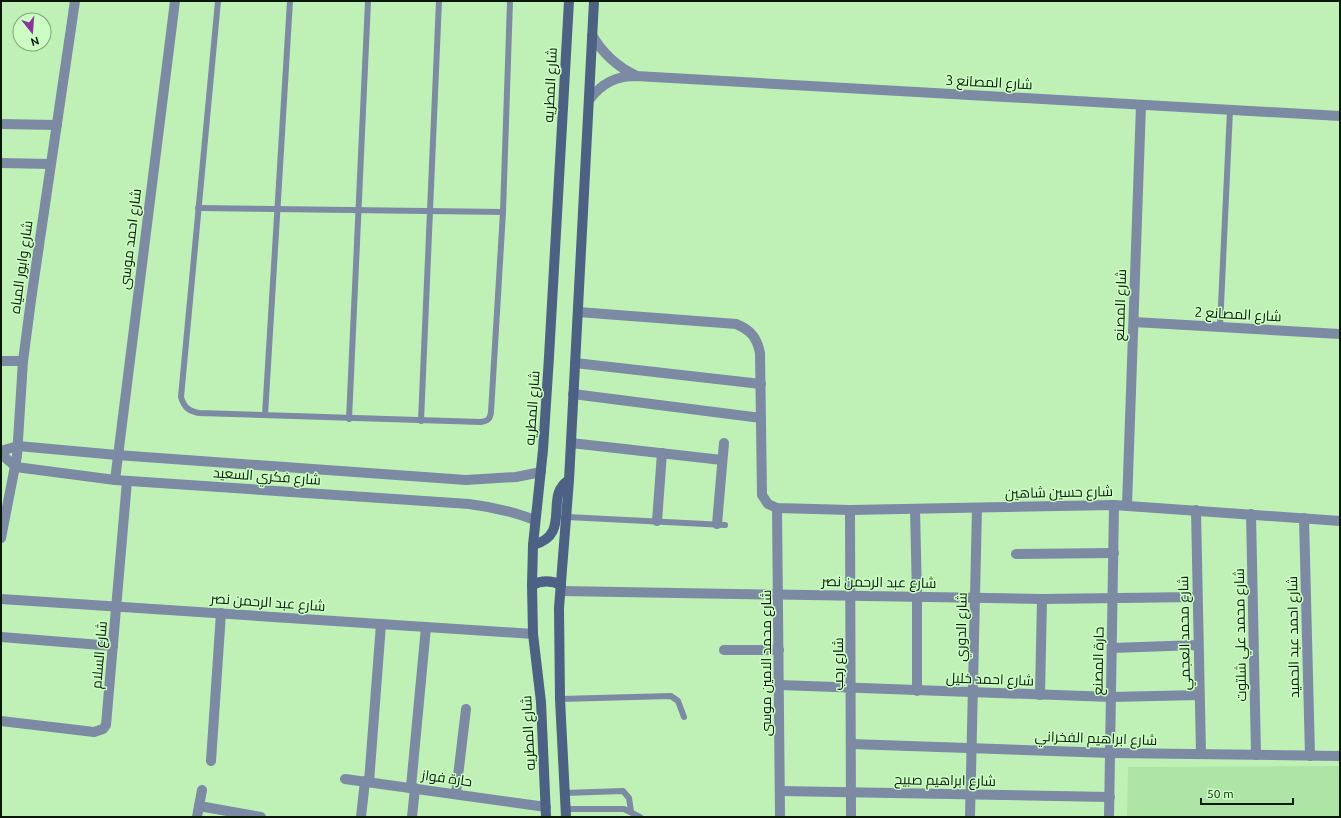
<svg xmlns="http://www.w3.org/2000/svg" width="1341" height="818" viewBox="0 0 1341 818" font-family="Ubuntu,Cairo,sans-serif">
<rect width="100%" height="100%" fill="#bff1b7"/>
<!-- built -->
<polygon fill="#aee5a6" points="1340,766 1340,817 1127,817 1128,767"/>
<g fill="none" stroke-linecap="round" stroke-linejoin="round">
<!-- service -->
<g stroke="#7c8aa4" stroke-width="6">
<path d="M 218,1 L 181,397 C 184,407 188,411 199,413 L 481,422 C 488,421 490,419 491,412 L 503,212 L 510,1"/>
<polyline points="198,208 503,212"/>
<polyline points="1220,327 1230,110"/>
<polyline points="265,415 290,1"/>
<polyline points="349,419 368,1"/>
<polyline points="421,421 439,1"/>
<polyline points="567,517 725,525"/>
<polyline points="560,699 671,696 678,701 684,717"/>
<polyline points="565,793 623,791 629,798 631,811"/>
<polyline points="566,809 624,809 640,817"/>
</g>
<!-- minor -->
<g stroke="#7c8aa4" stroke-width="10">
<polyline points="1,124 57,125"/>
<polyline points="1,163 50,164"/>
<path d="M 578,312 L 736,324 C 751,330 757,338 760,353 L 762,495 L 768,504 L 777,508 L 850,510 L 1114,505 L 1340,521"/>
<polyline points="1134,322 1340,334"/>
<polyline points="1,361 23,361"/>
<polyline points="575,363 761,384"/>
<polyline points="573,394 761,418"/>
<polyline points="571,443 722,460"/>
<polyline points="1,451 18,446 117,455 466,480 516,477 541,472"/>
<path d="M 1,454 L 16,467 L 115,480 L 469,504 C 493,507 514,512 535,520"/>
<polyline points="115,480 175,1"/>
<polyline points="1127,505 1141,105"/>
<polyline points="777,508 780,817"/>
<polyline points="915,509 917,597 917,691"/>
<polyline points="850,510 851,817"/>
<polyline points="1196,510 1201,754"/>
<polyline points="1251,514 1256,755"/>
<polyline points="1304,518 1310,756"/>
<polyline points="657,521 662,453"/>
<polyline points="717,524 724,443"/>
<polyline points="1,538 17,456 23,361 31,300 75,1"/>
<polyline points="1016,554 1114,553"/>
<polyline points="561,591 1042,599 1197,597"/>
<polyline points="1,599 533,634"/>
<polyline points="1,637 113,646"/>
<polyline points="1112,648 1198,645"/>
<polyline points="724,650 779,650"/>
<polyline points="780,685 1111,697 1199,695"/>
<polyline points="1040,695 1042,599"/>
<polyline points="1,721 94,732 103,729 106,725 127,481"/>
<polyline points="851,744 1111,753 1340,756"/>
<polyline points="211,761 221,613"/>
<polyline points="345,779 546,807"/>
<polyline points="369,782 381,624"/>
<polyline points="411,787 426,627"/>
<polyline points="780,791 1110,797"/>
<polyline points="456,793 466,709"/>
<polyline points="199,806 261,817"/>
<polyline points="197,817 202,790"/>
<polyline points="361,817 365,781"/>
<polyline points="412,817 415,788"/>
<polyline points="970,817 977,508"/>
<polyline points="1109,817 1114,505"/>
</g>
<!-- tertiary -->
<g stroke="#7c8aa4" stroke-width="10">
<path d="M 592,35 C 603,54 616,66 635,75"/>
<path d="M 589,100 C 602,83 616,76 636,76 L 1340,116"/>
</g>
<!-- secondary -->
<g stroke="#4d6185" stroke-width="10">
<path d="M 533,545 C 573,535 543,495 569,480"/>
<path d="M 532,585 C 542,580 551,580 561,585"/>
<polyline points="546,817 541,702 533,634 532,585 533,545 543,450 549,357 569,1"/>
<polyline points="566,817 560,699 559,608 569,480 594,1"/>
</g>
</g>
<g text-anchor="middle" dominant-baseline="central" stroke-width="3" stroke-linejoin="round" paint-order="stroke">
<!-- street labels -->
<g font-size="14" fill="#081a06" stroke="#ccfec4">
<text transform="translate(989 82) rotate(3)">شارع المصانع 3</text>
<text transform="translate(550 85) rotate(-87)">شارع المطريه</text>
<text transform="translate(130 239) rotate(-83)">شارع احمد موسى</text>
<text transform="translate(21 267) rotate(-82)">شارع وابور المياه</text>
<text transform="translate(1120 305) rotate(-88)">شارع المصنع</text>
<text transform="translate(1238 314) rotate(3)">شارع المصانع 2</text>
<text transform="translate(532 408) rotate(-86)">شارع المطريه</text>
<text transform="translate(267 476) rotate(4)">شارع فكري السعيد</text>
<text transform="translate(1059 492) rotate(-1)">شارع حسين شاهين</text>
<text transform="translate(879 582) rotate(1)">شارع عبد الرحمن نصر</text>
<text transform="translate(268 602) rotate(4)">شارع عبد الرحمن نصر</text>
<text transform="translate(961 627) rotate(-89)">شارع الدوري</text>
<text transform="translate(1184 633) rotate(-91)">شارع محمد العجمي</text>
<text transform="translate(1240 635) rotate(-91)">شارع محمد علي شلتوت</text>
<text transform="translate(1293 637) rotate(-91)">شارع احمد عبد الحميد</text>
<text transform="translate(99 655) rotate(-85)">شارع السلام</text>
<text transform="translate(1098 661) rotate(-89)">حارة المصنع</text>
<text transform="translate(766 663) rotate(-90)">شارع محمد الامين موسى</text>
<text transform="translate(838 664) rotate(-90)">شارع رجب</text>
<text transform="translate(990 679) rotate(2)">شارع احمد خليل</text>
<text transform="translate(528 733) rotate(-93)">شارع المطريه</text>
<text transform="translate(1096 738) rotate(2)">شارع ابراهيم الفخراني</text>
<text transform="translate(447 778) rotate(8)">حارة فواز</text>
<text transform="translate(945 780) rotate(1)">شارع ابراهيم صبيح</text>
</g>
</g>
<!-- border -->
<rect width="1341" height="818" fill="none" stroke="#081a06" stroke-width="4"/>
<!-- north arrow -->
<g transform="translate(32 32) rotate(163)"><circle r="19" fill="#ccfec4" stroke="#7ea378"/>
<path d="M0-3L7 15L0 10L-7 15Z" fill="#8e339e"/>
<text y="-6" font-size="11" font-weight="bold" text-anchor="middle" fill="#081a06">N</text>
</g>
<!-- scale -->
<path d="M1201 798v6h92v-6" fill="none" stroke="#081a06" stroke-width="2"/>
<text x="1207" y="798" font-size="12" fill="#081a06" stroke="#ccfec4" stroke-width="3" paint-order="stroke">50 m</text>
</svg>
